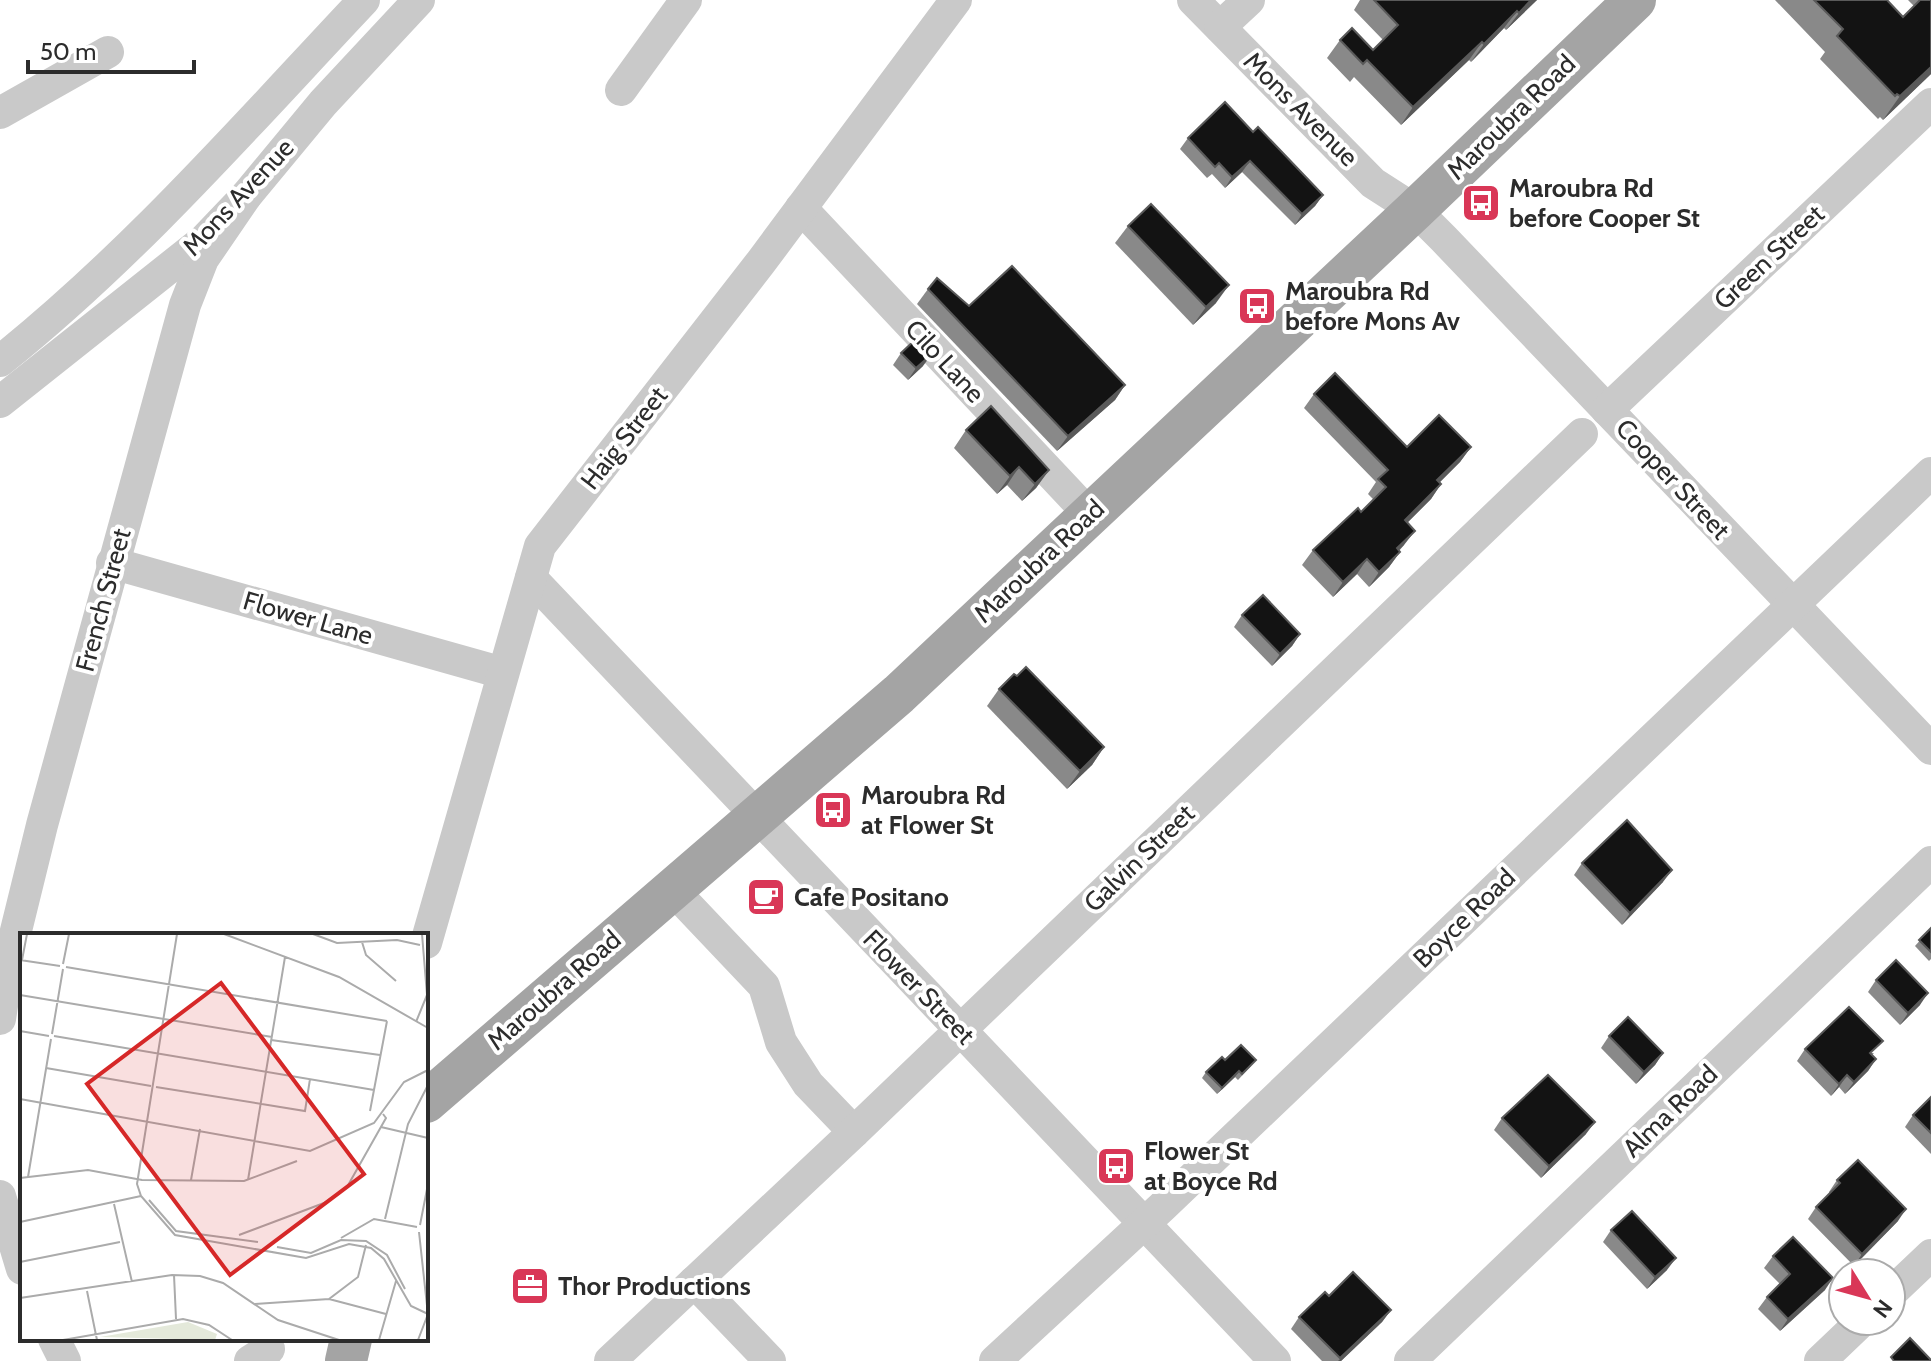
<svg xmlns="http://www.w3.org/2000/svg" width="1931" height="1361" viewBox="0 0 1931 1361" font-family="Cabin,sans-serif">
<rect width="100%" height="100%" fill="#fff"/>
<g fill="none" stroke-linecap="round" stroke-linejoin="round">
<!-- minor -->
<g stroke="#c9c9c9" stroke-width="32">
<polyline points="1193,0 1373,183 1415,210 1444,239 1931,749"/>
<polyline points="1220,27 1249,0"/>
<polyline points="621,90 686,0"/>
<polyline points="0,113 108,52"/>
<polyline points="801,208 1089,514"/>
<path d="M 0,361 C 134,254 247,124 364,0"/>
<polyline points="0,402 204,240 246,196 323,103 419,0"/>
<polyline points="1607,410 1931,104"/>
<polyline points="112,563 503,673"/>
<polyline points="531,578 1275,1361"/>
<polyline points="672,889 764,986 781,1042 808,1084 854,1132"/>
<polyline points="426,943 540,546 761,262 956,0"/>
<polyline points="0,1019 9,959 42,825 185,305 203,259 246,196"/>
<polyline points="0,1196 22,1269"/>
<polyline points="694,1282 770,1361"/>
<polyline points="1891,1293 1931,1255"/>
<polyline points="54,1339 65,1361"/>
<polyline points="250,1361 269,1349"/>
<polyline points="610,1361 854,1132 1582,434"/>
<polyline points="995,1361 1162,1207 1931,473"/>
<polyline points="1410,1361 1931,862"/>
<polyline points="1820,1361 1862,1321"/>
</g>
<!-- major -->
<g stroke="#a4a4a4" stroke-width="42">
<polyline points="426,1102 899,694 1415,210 1635,0"/>
<polyline points="346,1361 351,1339"/>
</g>
</g>
<!-- wall -->
<g fill="#898989">
<polygon points="1360,0 1537,0 1506,30 1504,28 1471,62 1469,60 1401,125 1354,77 1350,82 1327,58 1340,40 1373,50 1383,40 1354,10"/>
<polygon points="1775,0 1887,0 1903,17 1914,6 1908,0 1931,0 1931,74 1883,120 1880,117 1878,119 1820,59 1825,52"/>
<polygon points="1253,132 1323,195 1315,206 1295,225 1242,172 1225,188 1212,174 1207,178 1180,149 1188,138"/>
<polygon points="1128,226 1216,303 1193,325 1115,243"/>
<polygon points="928,289 969,306 1125,385 1115,400 1057,451 917,304"/>
<polygon points="901,353 923,366 908,380 893,365"/>
<polygon points="1314,394 1407,447 1471,447 1460,462 1440,482 1441,484 1431,499 1407,523 1404,545 1399,551 1400,552 1389,567 1369,587 1357,574 1333,597 1302,565 1313,550 1361,512 1374,500 1368,494 1376,482 1304,408"/>
<polygon points="966,430 1049,470 1036,488 1022,501 1007,485 997,494 954,448"/>
<polygon points="1242,615 1300,634 1292,646 1272,666 1234,627"/>
<polygon points="999,689 1104,747 1092,765 1067,789 987,706"/>
<polygon points="1582,863 1663,882 1622,925 1574,875"/>
<polygon points="1931,928 1931,959 1929,961 1915,946"/>
<polygon points="1876,980 1920,1005 1900,1025 1868,992"/>
<polygon points="1609,1036 1663,1053 1655,1065 1636,1084 1601,1048"/>
<polygon points="1805,1049 1874,1053 1872,1055 1876,1059 1868,1071 1845,1094 1839,1087 1831,1096 1797,1061"/>
<polygon points="1225,1060 1251,1066 1238,1080 1235,1077 1217,1094 1202,1078 1206,1072"/>
<polygon points="1931,1097 1931,1154 1905,1127 1913,1115"/>
<polygon points="1502,1118 1586,1134 1541,1178 1494,1130"/>
<polygon points="1837,1180 1898,1221 1854,1266 1808,1219 1816,1207 1830,1194 1829,1192"/>
<polygon points="1611,1230 1667,1270 1647,1289 1603,1242"/>
<polygon points="1773,1256 1825,1290 1780,1331 1758,1309 1767,1297 1780,1284 1764,1268"/>
<polygon points="1329,1296 1391,1310 1382,1322 1341,1361 1322,1361 1291,1329 1299,1317"/>
</g>
<!-- shaded-wall -->
<g fill="#5a5a5a">
<polygon points="1531,0 1537,0 1506,30 1519,13"/>
<polygon points="1517,11 1504,28 1471,62 1484,44"/>
<polygon points="1482,42 1469,60 1401,125 1413,107"/>
<polygon points="1931,67 1931,74 1883,120 1900,96"/>
<polygon points="1250,161 1242,172 1225,188 1232,177"/>
<polygon points="1323,195 1315,206 1295,225 1302,214"/>
<polygon points="1229,285 1216,303 1193,325 1206,307"/>
<polygon points="932,354 923,366 908,380 916,368"/>
<polygon points="1125,385 1115,400 1057,451 1068,436"/>
<polygon points="1471,447 1460,462 1427,495 1437,480"/>
<polygon points="1019,467 1007,485 997,494 1010,476"/>
<polygon points="1049,470 1036,488 1022,501 1035,484"/>
<polygon points="1441,484 1431,499 1395,535 1405,520"/>
<polygon points="1415,531 1404,545 1386,563 1397,548"/>
<polygon points="1400,552 1389,567 1369,587 1379,572"/>
<polygon points="1367,559 1357,574 1333,597 1343,582"/>
<polygon points="1300,634 1292,646 1272,666 1280,654"/>
<polygon points="1104,747 1092,765 1067,789 1080,771"/>
<polygon points="1672,870 1663,882 1622,925 1630,913"/>
<polygon points="1928,993 1920,1005 1900,1025 1908,1013"/>
<polygon points="1663,1053 1655,1065 1636,1084 1644,1072"/>
<polygon points="1876,1059 1868,1071 1845,1094 1854,1082"/>
<polygon points="1239,1071 1235,1077 1217,1094 1222,1088"/>
<polygon points="1847,1075 1839,1087 1831,1096 1839,1084"/>
<polygon points="1595,1122 1586,1134 1541,1178 1549,1166"/>
<polygon points="1906,1209 1898,1221 1854,1266 1862,1254"/>
<polygon points="1676,1258 1667,1270 1647,1289 1655,1277"/>
<polygon points="1833,1278 1825,1290 1780,1331 1788,1319"/>
<polygon points="1391,1310 1382,1322 1341,1361 1338,1361"/>
</g>
<!-- building -->
<g fill="#131313" stroke="#5a5a5a" stroke-width="2">
<polygon points="1374,0 1531,0 1519,13 1517,11 1484,44 1482,42 1413,107 1367,60 1363,64 1340,40 1352,28 1373,50 1398,25"/>
<polygon points="1814,0 1887,0 1903,17 1920,0 1931,0 1931,67 1900,96 1897,94 1895,96 1837,36 1843,29"/>
<polygon points="1225,102 1253,132 1258,127 1323,195 1302,214 1250,161 1232,177 1219,163 1215,167 1188,138"/>
<polygon points="1151,204 1229,285 1206,307 1128,226"/>
<polygon points="1012,266 1125,385 1068,436 928,289 937,278 969,306"/>
<polygon points="917,338 932,354 916,368 901,353"/>
<polygon points="1335,373 1407,447 1439,415 1471,447 1437,480 1441,484 1405,520 1415,531 1397,548 1400,552 1379,572 1367,559 1343,582 1313,550 1358,508 1361,512 1386,487 1378,479 1388,470 1314,394"/>
<polygon points="991,406 1049,470 1035,484 1019,467 1010,476 966,430"/>
<polygon points="1263,595 1300,634 1280,654 1242,615"/>
<polygon points="1026,667 1104,747 1080,771 999,689 1014,674 1017,676"/>
<polygon points="1627,820 1672,870 1630,913 1582,863"/>
<polygon points="1931,928 1931,952 1919,940"/>
<polygon points="1896,960 1928,993 1908,1013 1876,980"/>
<polygon points="1849,1007 1883,1041 1870,1053 1876,1059 1854,1082 1847,1075 1839,1084 1805,1049"/>
<polygon points="1628,1017 1663,1053 1644,1072 1609,1036"/>
<polygon points="1241,1045 1256,1060 1242,1074 1239,1071 1222,1088 1206,1072 1222,1057 1225,1060"/>
<polygon points="1548,1075 1595,1122 1549,1166 1502,1118"/>
<polygon points="1931,1097 1931,1133 1913,1115"/>
<polygon points="1858,1160 1906,1209 1862,1254 1816,1207 1840,1183 1837,1180"/>
<polygon points="1632,1211 1676,1258 1655,1277 1611,1230"/>
<polygon points="1793,1237 1833,1278 1788,1319 1767,1297 1790,1274 1773,1256"/>
<polygon points="1353,1272 1391,1310 1340,1358 1299,1317 1325,1292 1329,1296"/>
<polygon points="1910,1338 1931,1360 1931,1361 1894,1361 1891,1357"/>
</g>
<!-- icons -->
<defs>
<g id="bus-square" transform="scale(2)"><rect x="-9" y="-9" width="18" height="18" rx="4" fill="#d93757" stroke="#fff"/><path d="M-5-6H5V4H4V6H2V4H-2V6H-4V4H-5ZM-3.5-4V0h7V-4ZM-3.5 1.2v1.5H-2V1.2ZM2 1.2v1.5H3.5V1.2Z" fill="#fff"/></g>
<g id="cafe-square" transform="scale(2)"><rect x="-9" y="-9" width="18" height="18" rx="4" fill="#d93757" stroke="#fff"/><path d="M-5.5-4.5H6V0H3Q3 3.5 0 3.5H-2.5Q-5.5 3.5-5.5 0ZM3-3.2v2h1.7v-2ZM-6 4.5H4V6H-6Z" fill="#fff"/></g>
<g id="office-square" transform="scale(2)"><rect x="-9" y="-9" width="18" height="18" rx="4" fill="#d93757" stroke="#fff"/><path d="M-6-3h4V-5.5h4V-3h4V5H-6ZM-1-4.5V-3h2v-1.5ZM-6 0V1H6V0Z" fill="#fff"/></g>
</defs>
<g fill-rule="evenodd">
<use href="#bus-square" x="1481" y="203"/>
<use href="#bus-square" x="1257" y="306"/>
<use href="#bus-square" x="833" y="810"/>
<use href="#cafe-square" x="766" y="897"/>
<use href="#bus-square" x="1116" y="1166"/>
<use href="#office-square" x="530" y="1286"/>
</g>
<g text-anchor="middle" dominant-baseline="central" stroke-width="8" stroke-linejoin="round" paint-order="stroke">
<!-- street labels -->
<g font-size="26" fill="#2c2c2c" stroke="#fff">
<text transform="translate(1301 109) rotate(45)">Mons Avenue</text>
<text transform="translate(1511 117) rotate(-44)">Maroubra Road</text>
<text transform="translate(238 197) rotate(-47)">Mons Avenue</text>
<text transform="translate(1769 257) rotate(-43)">Green Street</text>
<text transform="translate(945 361) rotate(47)">Cilo Lane</text>
<text transform="translate(624 438) rotate(-52)">Haig Street</text>
<text transform="translate(1673 479) rotate(47)">Cooper Street</text>
<text transform="translate(1039 561) rotate(-43)">Maroubra Road</text>
<text transform="translate(103 600) rotate(-75)">French Street</text>
<text transform="translate(308 618) rotate(16)">Flower Lane</text>
<text transform="translate(1139 858) rotate(-44)">Galvin Street</text>
<text transform="translate(1464 918) rotate(-44)">Boyce Road</text>
<text transform="translate(919 987) rotate(46)">Flower Street</text>
<text transform="translate(554 990) rotate(-41)">Maroubra Road</text>
<text transform="translate(1670 1111) rotate(-44)">Alma Road</text>
</g>
<!-- poi labels -->
<g font-size="26" font-weight="bold" fill="#2c2c2c" stroke="#fff" text-anchor="start">
<text x="1509" y="188">Maroubra Rd<tspan x="1509" dy="30">before Cooper St</tspan></text>
<text x="1285" y="291">Maroubra Rd<tspan x="1285" dy="30">before Mons Av</tspan></text>
<text x="861" y="795">Maroubra Rd<tspan x="861" dy="30">at Flower St</tspan></text>
<text x="794" y="897">Cafe Positano</text>
<text x="1144" y="1151">Flower St<tspan x="1144" dy="30">at Boyce Rd</tspan></text>
<text x="558" y="1286">Thor Productions</text>
</g>
</g>
<!-- overview -->
<g transform="translate(20 933)">
<rect width="408" height="408" fill="#fff"/>
<path d="M 168,389 L 197,401 L 195,407 L 80,404 Z" fill="#e4e9da"/>
<path fill="none" stroke="#ababab" stroke-width="2" d="M 157,1 L 117,251 L 121,263 L 155,302 L 286,325 L 329,311 L 351,315 L 364,326 L 391,373 L 408,381M 204,1 L 319,44 L 408,95M 293,1 L 317,10 L 377,7 L 400,12M 342,9 L 346,22 L 376,48M 0,27 L 40,33M 2,27 L 7,1M 43,31 L 49,1M 46,34 L 367,88M 0,62 L 252,104M 396,89 L 407,62 L 402,1M 0,98 L 29,103M 32,101 L 43,36M 34,103 L 354,157M 251,107 L 360,122M 26,135 L 131,153M 136,154 L 285,178 L 290,146M 0,166 L 290,218 L 354,190 L 384,149 L 408,137M 350,178 L 367,88M 361,194 L 408,205M 8,244 L 31,106M 0,245 L 68,237 L 122,247 L 224,248 L 277,228M 171,247 L 180,196M 228,247 L 265,24M 129,267 L 156,298 L 238,309M 94,271 L 112,349M 365,286 L 388,191 L 408,152M 0,289 L 121,263M 400,292 L 408,251M 399,299 L 408,382M 219,302 L 304,270 L 327,254 L 366,185 L 363,181M 321,305 L 354,286 L 397,294M 257,314 L 291,320 L 321,307 L 346,308 L 367,322 L 385,356M 0,329 L 100,309M 154,342 L 156,386M 67,358 L 77,407M 0,365 L 152,342 L 180,343 L 203,350 L 258,387 L 319,407M 309,366 L 366,381M 235,371 L 309,366 L 338,344 L 346,312M 43,407 L 163,386 L 189,392 L 212,407M 359,407 L 376,348M 398,407 L 408,381"/>
<path fill="#d62828" fill-opacity="0.15" stroke="#d62828" stroke-width="4" d="M 201,50 L 344,241 L 210,342 L 67,151 Z"/>
<rect width="408" height="408" fill="none" stroke="#2c2c2c" stroke-width="4"/>
</g>
<!-- north arrow -->
<g transform="translate(1867 1297) rotate(127)"><circle r="38" fill="#ffffff" stroke="#ababab" stroke-width="2"/>
<path d="M0-6L14 30L0 20L-14 30Z" fill="#d93757"/>
<text y="-12" font-size="22" font-weight="bold" text-anchor="middle" fill="#2c2c2c">N</text>
</g>
<!-- scale -->
<path d="M28 60v12h166v-12" fill="none" stroke="#2c2c2c" stroke-width="4"/>
<text x="40" y="60" font-size="24" fill="#2c2c2c" stroke="#ffffff" stroke-width="6" paint-order="stroke">50 m</text>
</svg>
